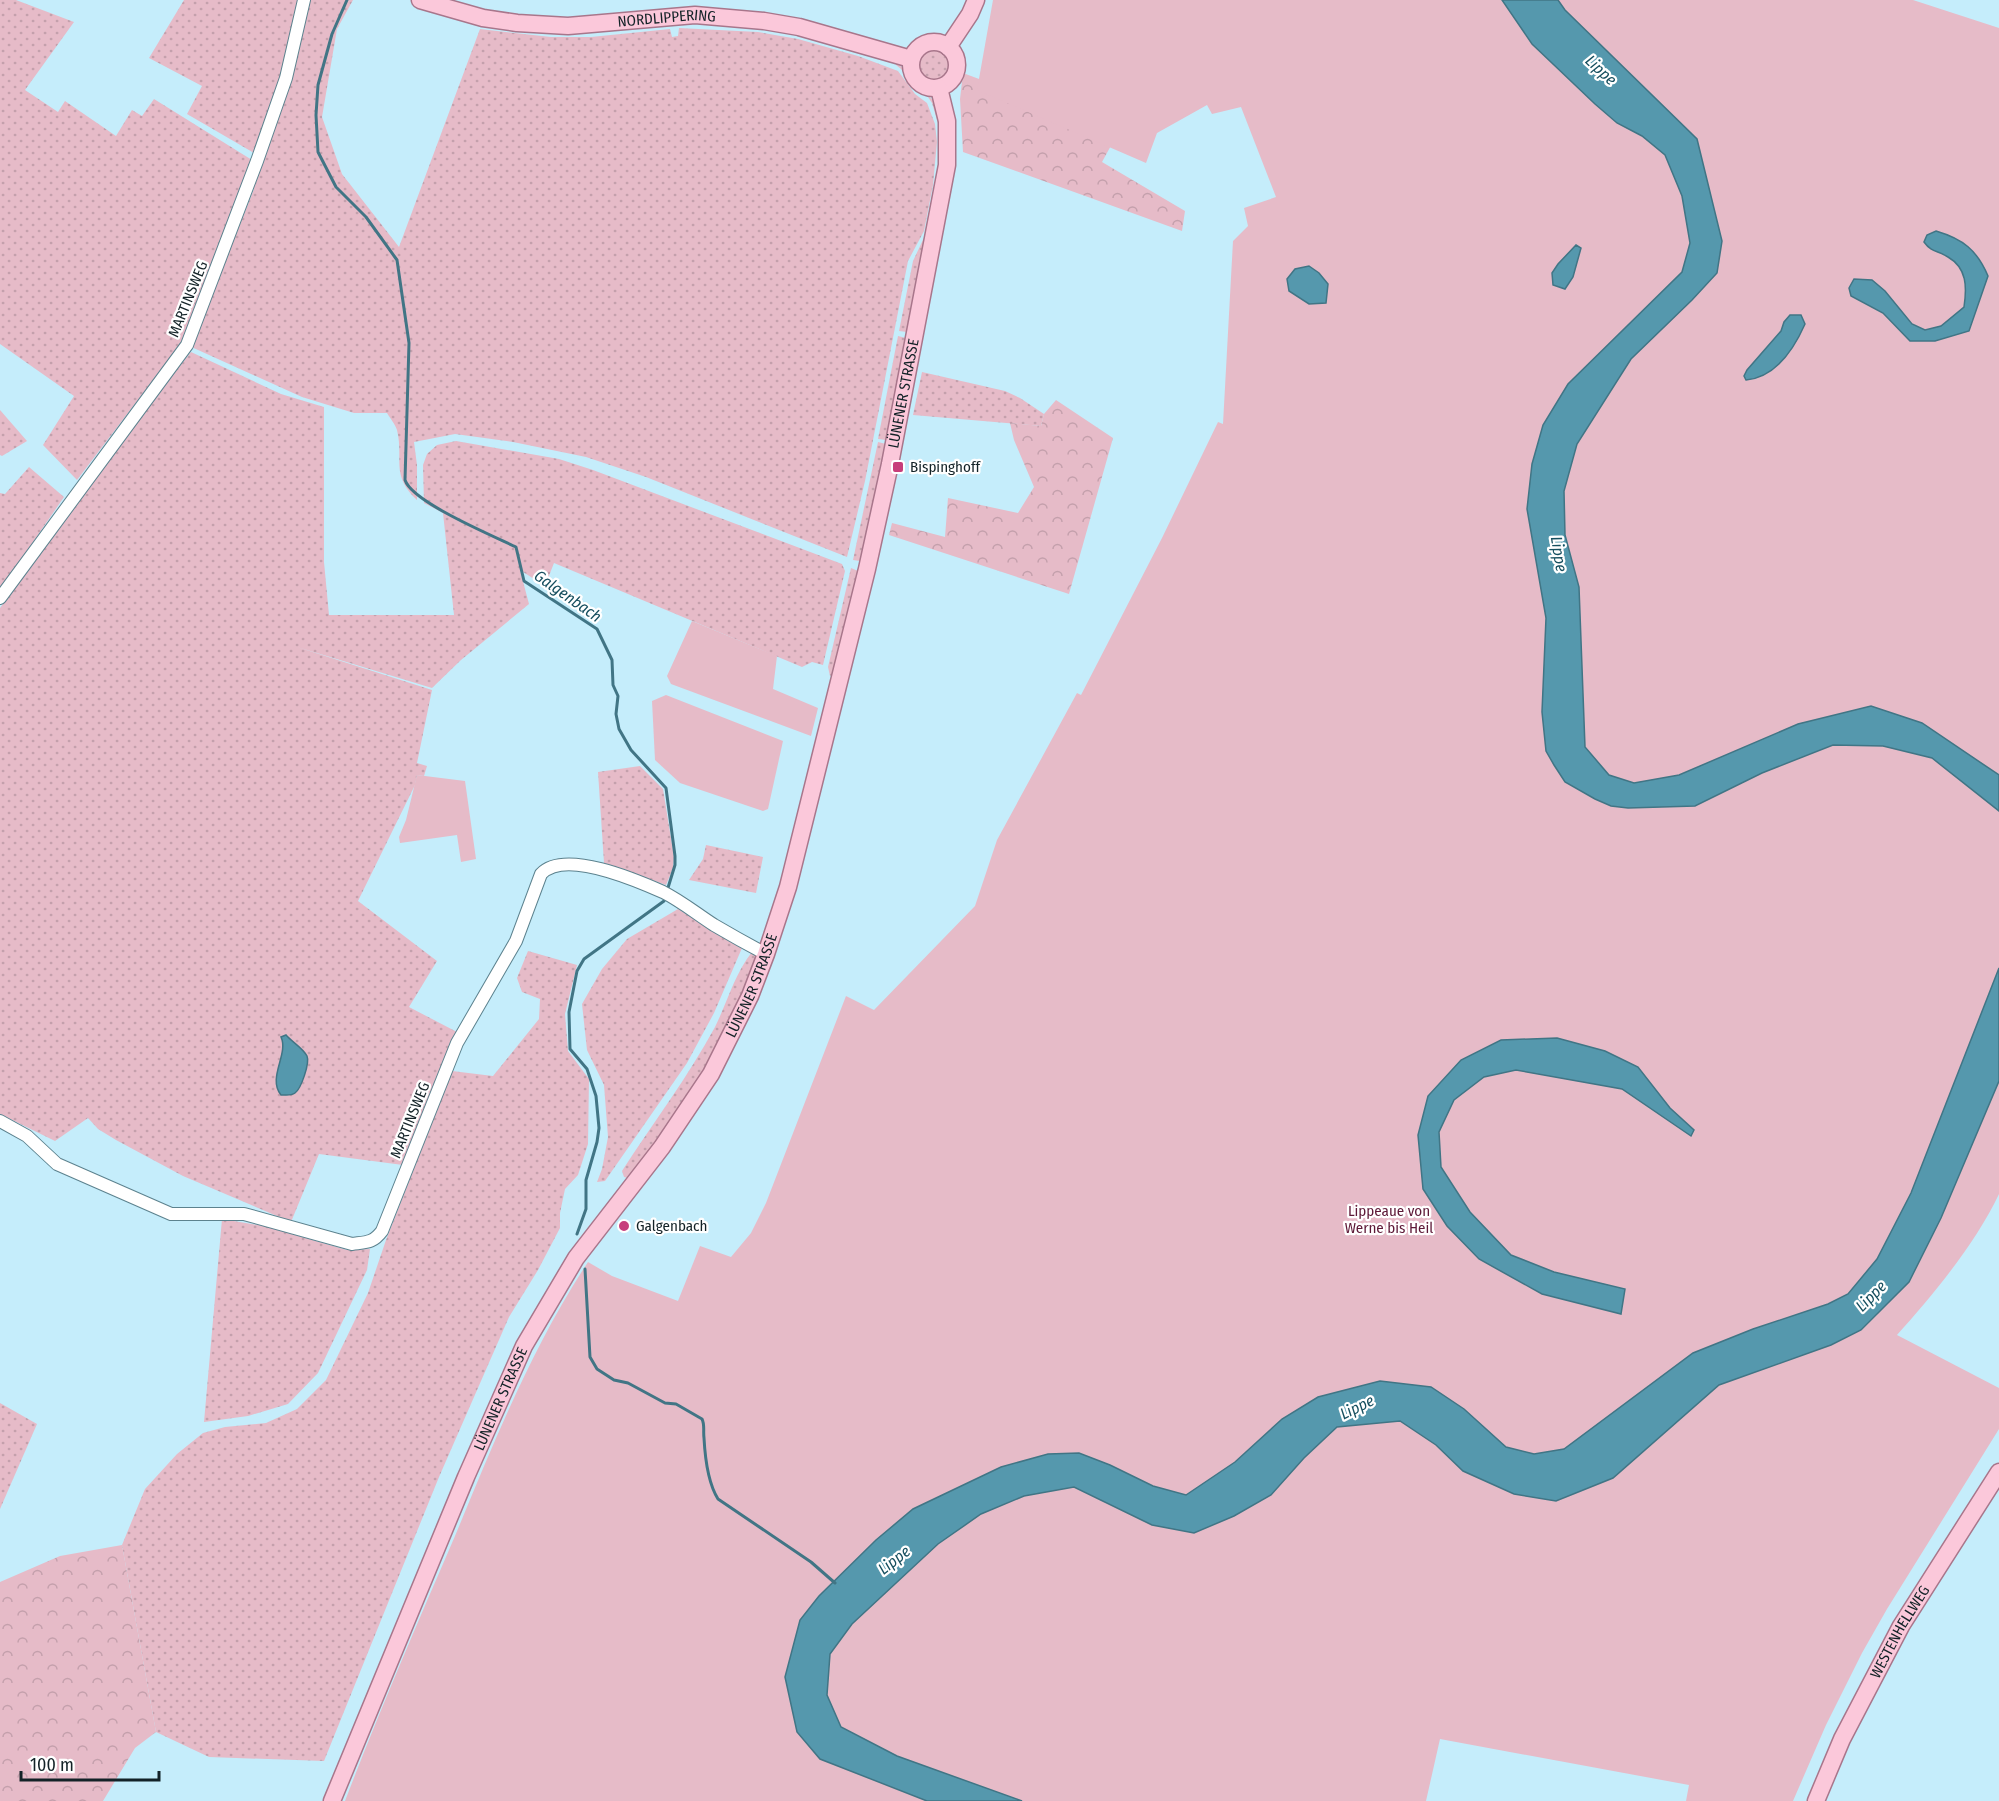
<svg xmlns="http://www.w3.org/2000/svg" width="1999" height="1801" viewBox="0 0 1999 1801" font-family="'Fira Sans Condensed',sans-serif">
<defs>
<pattern id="grass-dots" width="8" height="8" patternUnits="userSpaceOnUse" patternTransform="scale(1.5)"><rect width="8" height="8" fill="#e6bbc8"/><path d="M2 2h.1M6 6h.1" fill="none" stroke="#c4a0ac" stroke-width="1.8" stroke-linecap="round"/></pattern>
<pattern id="forest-crowns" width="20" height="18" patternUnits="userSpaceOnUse" patternTransform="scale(1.5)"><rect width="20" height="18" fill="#e6bbc8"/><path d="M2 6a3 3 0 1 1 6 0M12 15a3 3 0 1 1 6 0" fill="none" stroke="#c4a0ac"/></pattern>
</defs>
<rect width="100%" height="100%" fill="#c5edfb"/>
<!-- grass -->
<g fill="url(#grass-dots)">
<polygon points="0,0 16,0 74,22 25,90 58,112 65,101 116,136 132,110 142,116 154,99 252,160 182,342 77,480 43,445 74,396 0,344"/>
<polygon points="184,0 298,0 281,74 254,153 187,114 202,86 149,58"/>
<path d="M 304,0 L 353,0 L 337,29 L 322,117 L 342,174 L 399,247 L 480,29 L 551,37 L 591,37 L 670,29 L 672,37 L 678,36 L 679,28 L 758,32 L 798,39 L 858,56 L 898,71 L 915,94 L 927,103 L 935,124 L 937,142 L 933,185 L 924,231 L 908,261 L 865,481 L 847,557 L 646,477 L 586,457 L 513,442 L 455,434 L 414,442 L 417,465 L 417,500 C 390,475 404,458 397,430 C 395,424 390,418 387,413 L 354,413 L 302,397 L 187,345 L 212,295 L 254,189 L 248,184 Z"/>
<circle cx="934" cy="65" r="18"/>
<path d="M 897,63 C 905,68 907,77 914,84 C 920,92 929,93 934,102 C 961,153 918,276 907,332 L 899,331 L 913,261 L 929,227 L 939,170 L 941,147 L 939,127 L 932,103 L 928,97 L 915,89 L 901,69 L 896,65 Z"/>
<polygon points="898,336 906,338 886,440 878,439"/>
<polygon points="191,352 281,394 324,407 324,562 329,615 454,615 443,513 424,503 423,465 427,454 437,445 456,441 559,459 593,470 842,564 845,571 823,665 812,662 802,667 554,563 545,586 520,570 529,604 461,660 432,688 297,647 432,690 417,763 427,766 424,776 417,775 415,785 358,901 437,961 409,1007 457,1032 431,1091 403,1165 319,1154 291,1222 183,1176 116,1140 98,1129 88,1118 55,1141 0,1114 0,608 143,412"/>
<polygon points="922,372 1005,391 1020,398 1044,414 1041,426 913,415"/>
<polygon points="0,410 27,441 2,456 0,455"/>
<polygon points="878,442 886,444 860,561 853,560"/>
<polygon points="29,467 64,497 0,590 0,493 5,494"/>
<polygon points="851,568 858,571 833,674 830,676 828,667"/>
<polygon points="640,766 663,789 674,857 673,868 666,885 604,863 598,772"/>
<polygon points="706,845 763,857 756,893 689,880 703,859"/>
<polygon points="678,909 742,948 714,1013 687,1063 605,1181 597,1182 602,1169 608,1137 604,1085 587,1050 582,1004 602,969 627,939"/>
<polygon points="528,951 577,965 565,1014 568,1051 589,1079 588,1144 578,1175 565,1189 560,1213 560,1228 538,1270 509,1317 439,1477 324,1761 209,1757 156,1732 122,1545 145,1489 177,1454 203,1433 225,1427 266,1423 297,1409 326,1380 368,1293 386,1240 452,1071 493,1076 539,1019 540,999 522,992 517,978"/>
<path d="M 752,952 L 757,957 C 748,978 741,1000 731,1021 C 704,1075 666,1132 628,1178 L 624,1177 L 622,1171 C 653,1123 688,1077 715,1027 C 727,1003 735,973 752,952 Z"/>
<polygon points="222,1219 264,1226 347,1250 370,1249 367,1270 318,1373 288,1404 248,1416 204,1422"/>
<polygon points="0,1403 37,1424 0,1509"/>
</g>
<!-- forest -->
<g fill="url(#forest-crowns)">
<polygon points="963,73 1119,131 1102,162 1185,211 1182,231 963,152 960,99"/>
<polygon points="1056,400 1113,438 1069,594 889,535 892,523 945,537 948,498 1018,513 1034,487 1014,440 1010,423 1041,426 1044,414"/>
<polygon points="122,1545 156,1732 135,1748 103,1801 0,1801 0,1582 60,1556"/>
</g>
<!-- park -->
<g fill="#e6bbc8">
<path d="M 993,0 L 1913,0 L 1999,28 L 1999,1194 C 1976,1243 1933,1295 1897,1335 L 1999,1388 L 1999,1429 L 1887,1609 L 1862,1653 L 1826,1725 L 1793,1801 L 1686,1801 L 1689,1785 L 1440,1739 L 1426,1801 L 345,1801 C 379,1712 417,1624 455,1536 C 494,1442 532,1347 588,1262 L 612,1276 L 678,1301 L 700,1246 L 731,1257 L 751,1233 L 766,1203 L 846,996 L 874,1010 L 975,906 L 997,840 L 1077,693 L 1081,695 L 1162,538 L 1218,422 L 1223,424 L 1233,241 L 1248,226 L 1244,208 L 1276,197 L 1241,107 L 1212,114 L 1207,105 L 1157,133 L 1146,163 L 977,90 Z"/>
<polygon points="692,621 777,656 773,689 818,708 811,736 671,684 667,676"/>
<polygon points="666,695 783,741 768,809 763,811 680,783 655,760 652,701"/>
<polygon points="417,775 465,781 476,859 461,862 457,835 400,843 399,837 406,820"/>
</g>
<!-- water -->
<g fill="#5598ad" stroke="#417585" stroke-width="1.5">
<polygon points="1502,0 1558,0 1565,10 1697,139 1722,241 1717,273 1692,300 1631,359 1577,444 1564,491 1565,535 1579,587 1585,747 1609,775 1634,783 1679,775 1798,724 1871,706 1922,723 1999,775 1999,811 1932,758 1883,746 1833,745 1762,773 1695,806 1628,808 1611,806 1595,799 1565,782 1554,765 1546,751 1542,712 1546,618 1527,509 1532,464 1543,425 1568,384 1682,272 1690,243 1682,196 1665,155 1642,136 1617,123 1595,104 1532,44"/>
<path d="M 1936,231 C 1963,239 1977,250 1988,276 L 1969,331 L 1935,341 L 1910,341 L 1883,313 L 1851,296 L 1849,288 L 1854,279 L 1872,280 L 1885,291 L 1912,324 L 1925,330 L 1941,326 L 1964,307 C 1967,287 1967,268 1948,257 C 1937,250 1932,253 1924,242 L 1927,235 Z"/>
<polygon points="1576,245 1581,248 1573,277 1565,289 1553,285 1552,273 1558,264"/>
<polygon points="1309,266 1319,273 1328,284 1326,303 1309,304 1289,291 1287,279 1295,269"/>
<path d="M 1790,315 L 1801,315 L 1805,324 C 1794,349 1776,377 1746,380 L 1744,376 L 1747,370 L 1781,331 L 1784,322 Z"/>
<polygon points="1999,968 1999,1081 1941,1218 1909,1282 1861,1330 1831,1345 1719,1385 1613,1478 1556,1501 1514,1494 1463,1471 1436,1445 1400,1421 1337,1427 1304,1458 1271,1495 1234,1516 1194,1533 1152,1525 1074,1487 1024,1496 981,1514 938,1544 852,1624 830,1654 827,1695 841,1727 897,1756 1022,1801 927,1801 820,1759 797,1732 785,1677 800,1620 819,1596 876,1540 913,1509 1001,1467 1048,1454 1079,1453 1110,1465 1153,1486 1186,1495 1235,1462 1282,1419 1318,1397 1380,1381 1431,1387 1464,1409 1506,1447 1534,1454 1564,1449 1693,1353 1753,1329 1828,1304 1848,1294 1877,1259 1911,1193"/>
<path d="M 286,1035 C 292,1042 303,1048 307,1056 C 310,1063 301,1089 295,1093 C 291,1096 286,1095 281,1095 C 267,1078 289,1054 281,1037 Z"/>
<polygon points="1557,1038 1605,1051 1638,1067 1670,1108 1694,1130 1691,1136 1622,1089 1516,1070 1484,1077 1454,1100 1439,1132 1441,1167 1470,1212 1511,1255 1554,1272 1625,1289 1621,1314 1542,1294 1479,1259 1447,1226 1423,1189 1418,1135 1428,1096 1461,1060 1501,1040"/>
</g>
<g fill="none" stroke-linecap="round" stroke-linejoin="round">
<!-- stream -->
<g stroke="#417585" stroke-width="3">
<path d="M 347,0 L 332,34 L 318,85 L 316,115 L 318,152 L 336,187 L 366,217 L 397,260 L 409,343 L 405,480 C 412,502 493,536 516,547 L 524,581 L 597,629 L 612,660 L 613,685 L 618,696 L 616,714 L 619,729 L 631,750 L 666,788 L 675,856 L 675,865 L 667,891"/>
<polyline points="577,1234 586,1209 586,1180 597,1142 599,1128 596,1096 587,1069 570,1049 569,1012 577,971 584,959 664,901 665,897"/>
<path d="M 585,1269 L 590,1357 L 597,1369 L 614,1380 L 628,1383 L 665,1403 L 676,1404 L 702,1419 C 705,1425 703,1431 704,1438 C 705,1457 708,1483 718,1499 L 811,1562 L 835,1583"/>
</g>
<!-- minor casing -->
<g stroke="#5c828e" stroke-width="14">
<g id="minor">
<polyline points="0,598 187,345 257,161 286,78 304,0"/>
<path d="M 0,1121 L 27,1136 L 57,1164 L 171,1214 L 244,1214 L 352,1244 C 367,1242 373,1243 382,1231 L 457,1043 L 516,941 L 541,874 C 564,849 636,880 663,892 C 681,901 697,914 714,925 C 731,935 749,945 766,954"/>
</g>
</g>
<!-- major casing -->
<g stroke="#a8768b" stroke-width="19">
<g id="major">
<path id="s1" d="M 420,0 L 483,18 L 517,23 L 568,26 L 695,15 L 764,21 L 799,27 L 911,59"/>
<circle cx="934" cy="65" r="23"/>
<polyline points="948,47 970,14 976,0"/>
<path id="s2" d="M 332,1801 L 466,1477 L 524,1346 L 576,1258 L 662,1147 L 711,1074 L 750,996 L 766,954 L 788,887 L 867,569 L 890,464 L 947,165 L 947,121 L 939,88"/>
<path id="s3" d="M 1816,1801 L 1842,1739 L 1901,1626 L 1999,1472"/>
</g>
</g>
<!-- minor -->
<use href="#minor" stroke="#fff" stroke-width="12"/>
<!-- major -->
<use href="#major" stroke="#fbc8da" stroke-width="16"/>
</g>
<!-- markers -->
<g fill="#c73e7b" stroke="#fff" stroke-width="2">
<rect x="892" y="461" width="12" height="12" rx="3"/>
<circle cx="624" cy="1226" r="6"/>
</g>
<g text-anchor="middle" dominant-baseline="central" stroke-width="4.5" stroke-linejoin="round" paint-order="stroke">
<!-- street labels -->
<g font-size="15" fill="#132227" stroke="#fff">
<text stroke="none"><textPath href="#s1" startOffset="250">NORDLIPPERING</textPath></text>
<text transform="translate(188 299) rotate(-68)">MARTINSWEG</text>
<text stroke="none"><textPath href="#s2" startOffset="1534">LÜNENER STRASSE</textPath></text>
<text stroke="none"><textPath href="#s2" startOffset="922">LÜNENER STRASSE</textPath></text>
<text transform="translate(410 1120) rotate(-68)">MARTINSWEG</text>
<text stroke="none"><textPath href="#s2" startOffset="436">LÜNENER STRASSE</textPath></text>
<text stroke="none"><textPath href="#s3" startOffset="189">WESTENHELLWEG</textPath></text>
</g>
<!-- poi labels -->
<g font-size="15" fill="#132227" stroke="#fff" text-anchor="start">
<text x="910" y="467">Bispinghoff</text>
<text x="636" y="1226">Galgenbach</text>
</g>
<!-- park labels -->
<g font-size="15" fill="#5d1837" stroke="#fff">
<text x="1389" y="1211">Lippeaue von<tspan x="1389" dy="17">Werne bis Heil</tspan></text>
</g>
<!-- water labels -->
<g font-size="16" font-style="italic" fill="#164f5f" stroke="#fff">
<text transform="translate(1601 70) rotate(43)">Lippe</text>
<text transform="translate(1559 554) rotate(81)">Lippe</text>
<text transform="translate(568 596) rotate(35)">Galgenbach</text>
<text transform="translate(1871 1296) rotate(-45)">Lippe</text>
<text transform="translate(1357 1407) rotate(-26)">Lippe</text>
<text transform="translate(894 1560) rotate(-38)">Lippe</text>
</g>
</g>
<!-- scale -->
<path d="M21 1771v9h138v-9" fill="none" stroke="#132227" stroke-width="3"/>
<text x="30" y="1771" font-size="18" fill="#132227" stroke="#ffffff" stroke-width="4.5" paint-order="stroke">100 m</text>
</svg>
